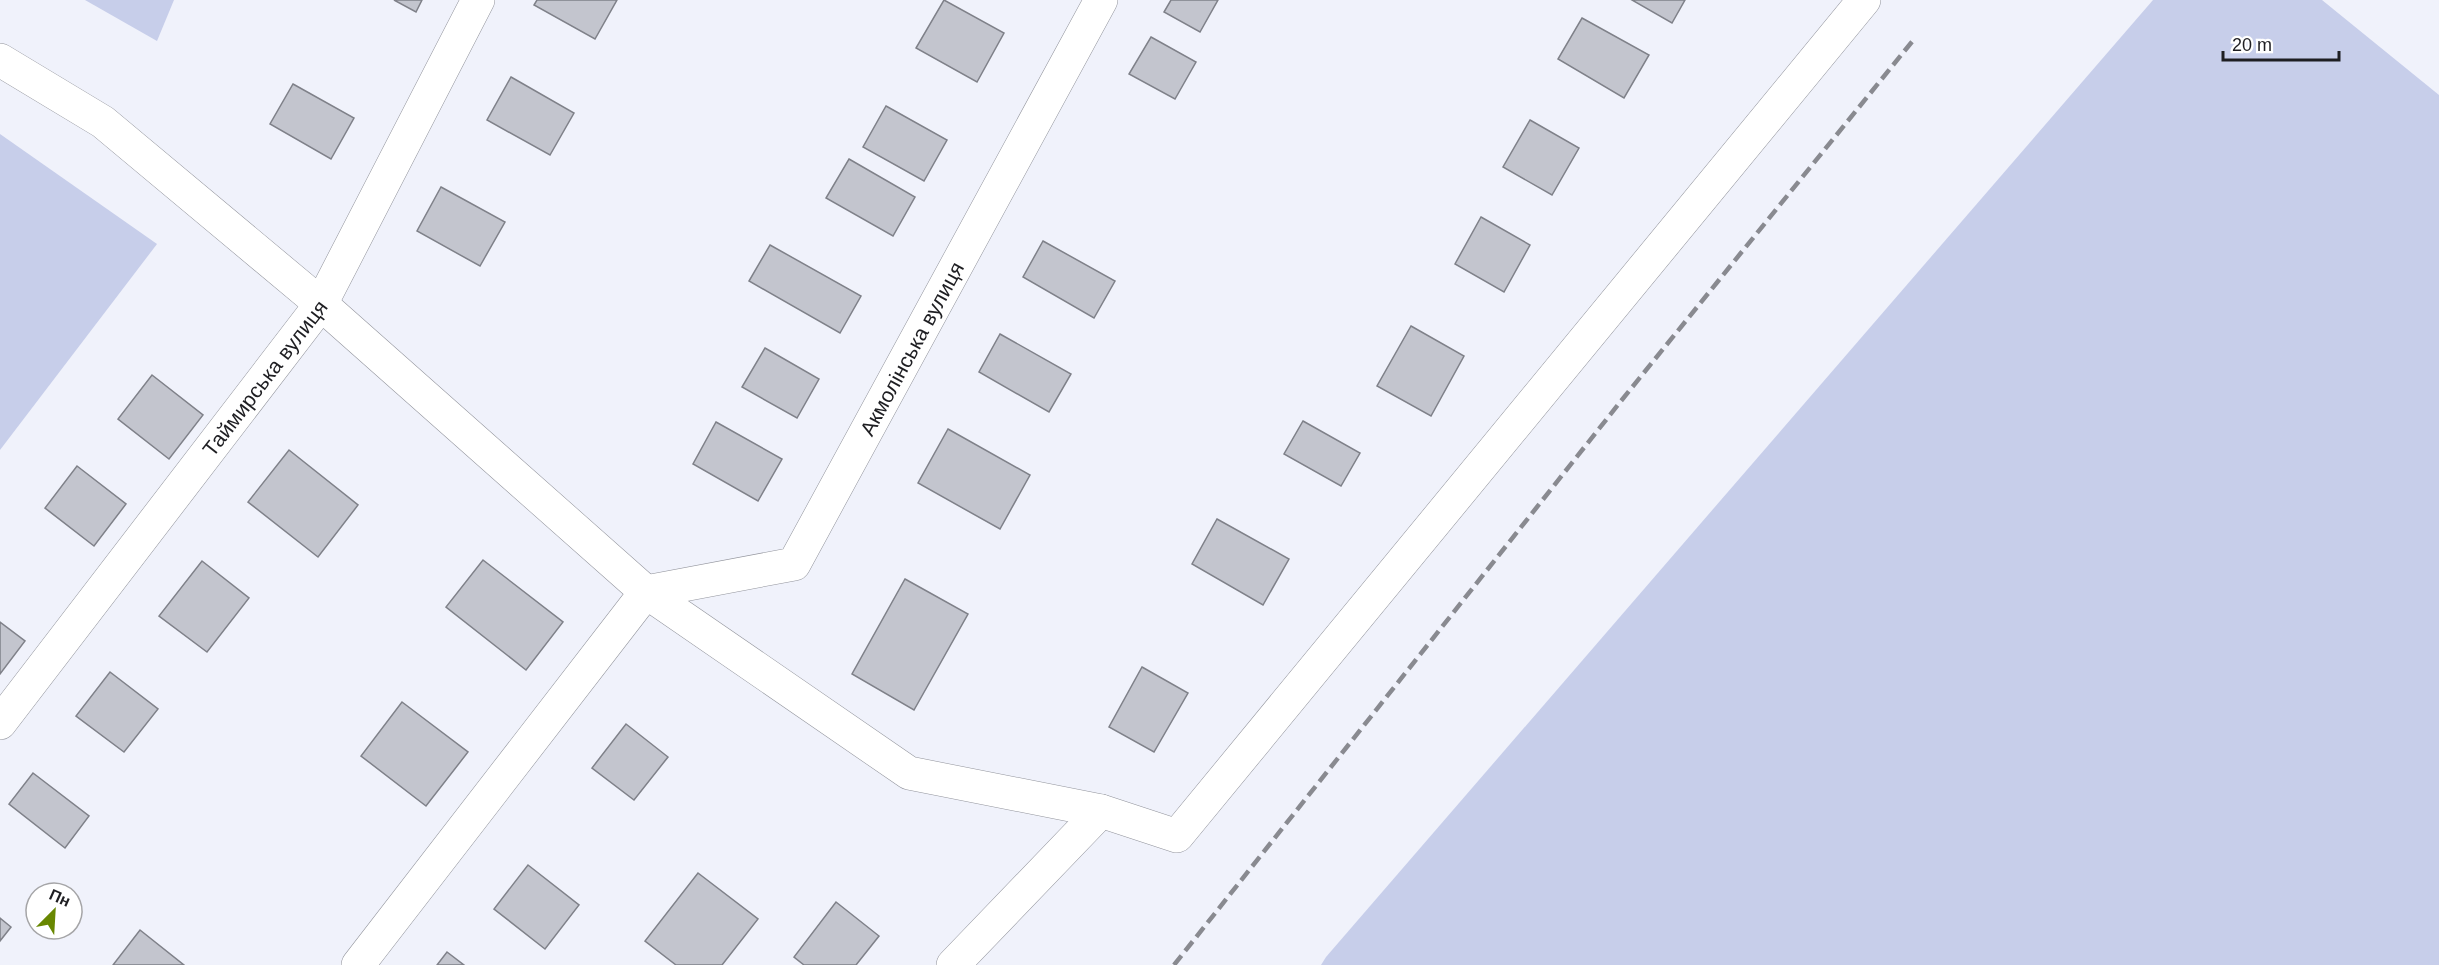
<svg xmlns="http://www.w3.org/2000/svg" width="2439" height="965" viewBox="0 0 2439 965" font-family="Arial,sans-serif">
<rect width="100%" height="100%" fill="#f0f2fb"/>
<!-- green -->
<g fill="#c7ceea">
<polygon points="85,0 174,0 157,41"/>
<polygon points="2153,0 2322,0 2439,95 2439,965 1321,965 1326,957"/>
<polygon points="0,134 157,244 0,450"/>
</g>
<!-- building -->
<g fill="#c3c5ce" stroke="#7f8189" stroke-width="1.5">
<polygon points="394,0 422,0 416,12"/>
<polygon points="537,0 617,0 595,39 534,5"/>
<polygon points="944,0 1004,33 977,82 916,48"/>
<polygon points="1171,0 1218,0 1200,32 1164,12"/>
<polygon points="1632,0 1685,0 1672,23"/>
<polygon points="1582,18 1649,55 1624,98 1558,59"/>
<polygon points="1151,37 1196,62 1175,99 1129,74"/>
<polygon points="511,77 574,113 550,155 487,120"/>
<polygon points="293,84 354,118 331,159 270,124"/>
<polygon points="886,106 947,140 924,181 863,147"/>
<polygon points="1530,120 1579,148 1552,195 1503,167"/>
<polygon points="849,159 915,197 893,236 826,198"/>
<polygon points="441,187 505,222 480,266 417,231"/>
<polygon points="1481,217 1530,245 1504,292 1455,264"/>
<polygon points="1043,241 1115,281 1094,318 1023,277"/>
<polygon points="770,245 861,296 840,333 749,281"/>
<polygon points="1411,326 1464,356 1431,416 1377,386"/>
<polygon points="1000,334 1071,374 1049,412 979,372"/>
<polygon points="765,348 819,379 797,418 742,387"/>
<polygon points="152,375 203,415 169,459 118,419"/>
<polygon points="1303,421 1360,453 1341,486 1284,454"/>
<polygon points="716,422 782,459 758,501 693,464"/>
<polygon points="948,429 1030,475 1000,529 918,483"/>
<polygon points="289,450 358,505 318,557 248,502"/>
<polygon points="77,466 126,504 94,546 45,508"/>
<polygon points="1217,519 1289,559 1263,605 1192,564"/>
<polygon points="483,560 563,622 526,670 446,607"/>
<polygon points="202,561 249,598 207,652 159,616"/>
<polygon points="905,579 968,614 914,710 852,674"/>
<polygon points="0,622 25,641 0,674"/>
<polygon points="1142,667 1188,693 1154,752 1109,727"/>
<polygon points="110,672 158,709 124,752 76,716"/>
<polygon points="402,702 468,752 426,806 361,756"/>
<polygon points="626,724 668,757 634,800 592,768"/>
<polygon points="33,773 89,816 65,848 9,804"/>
<polygon points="528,865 579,905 545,949 494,909"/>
<polygon points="698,873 758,919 722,965 676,965 645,941"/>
<polygon points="836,902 879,936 856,965 804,965 794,957"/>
<polygon points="0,918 11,927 0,941"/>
<polygon points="140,930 184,965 113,965"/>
<polygon points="447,952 464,965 437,965"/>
</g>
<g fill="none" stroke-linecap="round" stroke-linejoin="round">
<!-- minor casing -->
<g stroke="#92949c" stroke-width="34">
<g id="minor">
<polyline points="646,592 909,773 1101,811 1177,836 1864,0"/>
<path id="s1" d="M 646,592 L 794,564 L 1101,0"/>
<path id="s2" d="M 0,723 L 321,304 L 478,0"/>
<polyline points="953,965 1101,811"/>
</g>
</g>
<!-- major casing -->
<g stroke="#92949c" stroke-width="34">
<polyline id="major" points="0,60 103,122 321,304 646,592 358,965"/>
</g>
<!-- minor -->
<use href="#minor" stroke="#fff" stroke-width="33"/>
<!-- major -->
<use href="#major" stroke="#fff" stroke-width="33"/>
<!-- rail -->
<polyline stroke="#898a90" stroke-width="4.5" stroke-dasharray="12 6" stroke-linecap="butt" points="1174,965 1621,401 1915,38"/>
</g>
<g text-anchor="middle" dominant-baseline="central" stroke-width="4.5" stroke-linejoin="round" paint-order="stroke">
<!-- street labels -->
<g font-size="21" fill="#1e1e22" stroke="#fff">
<text stroke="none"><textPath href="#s1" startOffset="396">Акмолiнська вулиця</textPath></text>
<text stroke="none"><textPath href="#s2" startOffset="435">Таймирська вулиця</textPath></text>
</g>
</g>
<!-- north arrow -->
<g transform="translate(54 911) rotate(24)"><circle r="28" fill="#ffffff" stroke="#a5a5a7" stroke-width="1.5"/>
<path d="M0-4.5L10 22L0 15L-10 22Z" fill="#688701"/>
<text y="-9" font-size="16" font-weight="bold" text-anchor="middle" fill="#1e1e22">Пн</text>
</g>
<!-- scale -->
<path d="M2223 51v9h116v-9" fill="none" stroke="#1e1e22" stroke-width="3"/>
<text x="2232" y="51" font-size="18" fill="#1e1e22" stroke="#ffffff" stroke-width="4.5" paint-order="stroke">20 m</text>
</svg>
